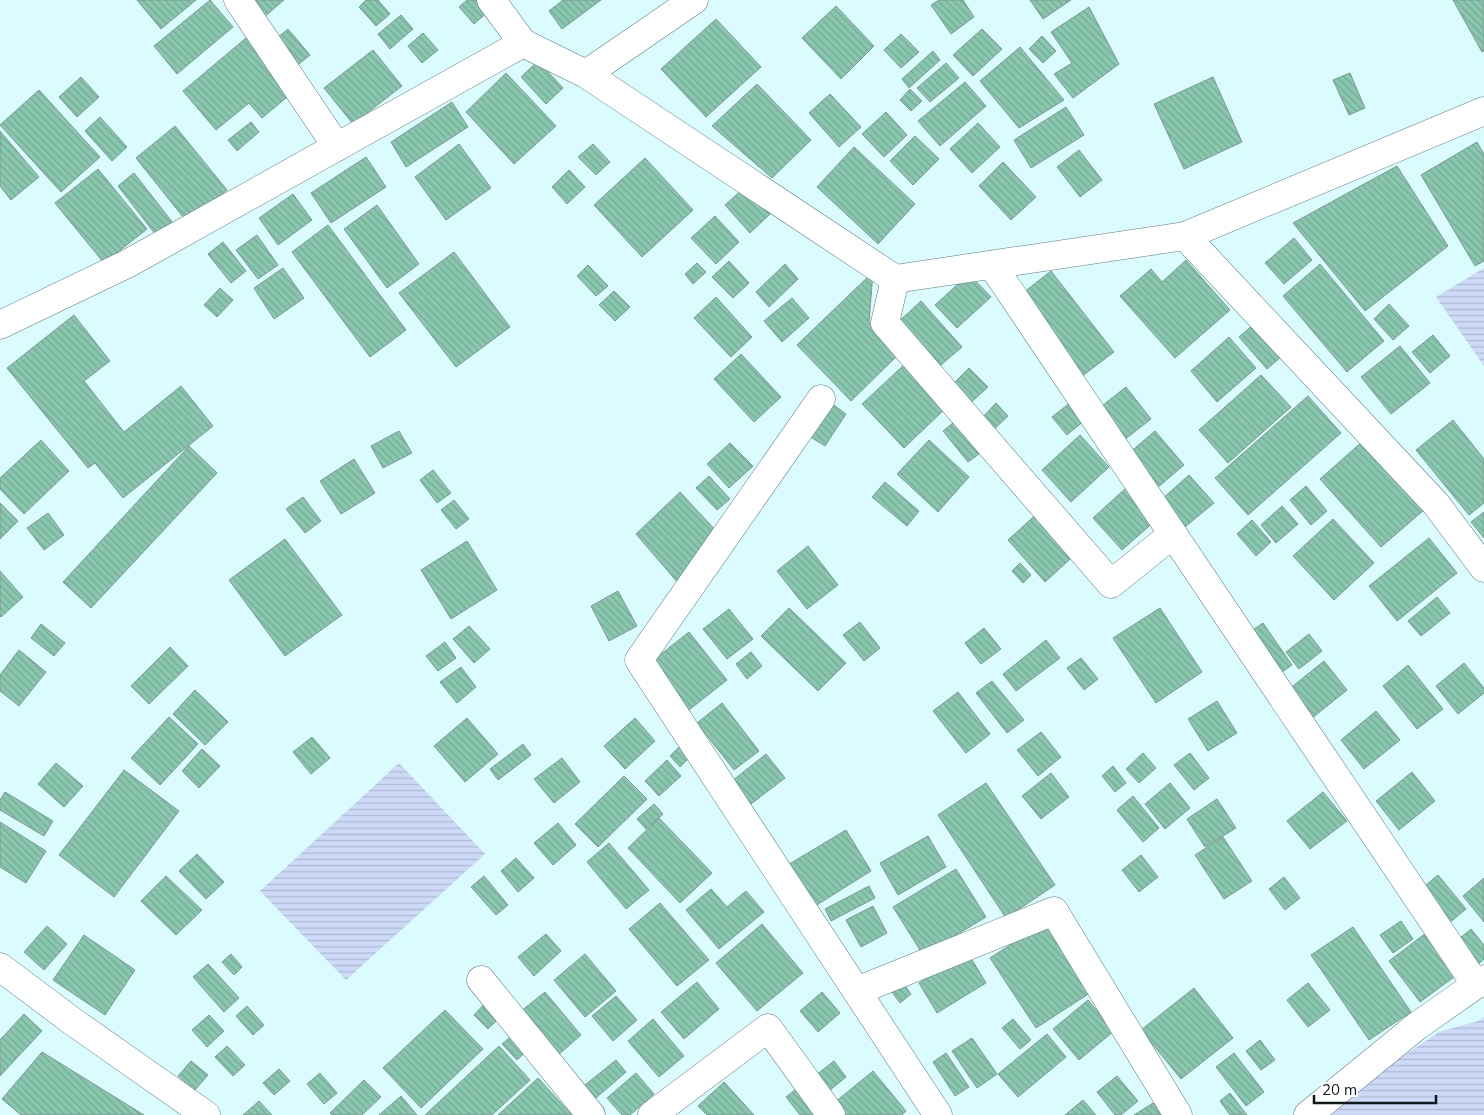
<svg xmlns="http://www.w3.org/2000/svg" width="1484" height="1115" viewBox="0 0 1484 1115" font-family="Mulish,sans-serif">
<defs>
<pattern id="water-rules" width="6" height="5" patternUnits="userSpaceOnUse" patternTransform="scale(1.25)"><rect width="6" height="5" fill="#ccd9f7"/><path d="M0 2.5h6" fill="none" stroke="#aebad3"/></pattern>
<pattern id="building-back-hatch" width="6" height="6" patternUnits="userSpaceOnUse" patternTransform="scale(1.25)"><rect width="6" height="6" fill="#89c7af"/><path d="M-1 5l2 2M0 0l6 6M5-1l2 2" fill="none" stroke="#75aa96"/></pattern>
</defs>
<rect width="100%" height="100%" fill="#dafcff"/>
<!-- water -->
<g fill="url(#water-rules)">
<polygon points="1484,268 1484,366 1436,297"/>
<polygon points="399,763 485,854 346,980 260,891"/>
<polygon points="1484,1017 1484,1115 1328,1115 1349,1093 1439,1032 1478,1021"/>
</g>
<!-- building -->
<g fill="url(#building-back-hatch)" stroke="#7e9a8f">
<polygon points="137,0 196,0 161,29"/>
<polygon points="210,0 233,27 177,74 154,46"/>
<polygon points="249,0 284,0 263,18"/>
<polygon points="366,0 378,0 390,14 376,26 359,7"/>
<polygon points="467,0 483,0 491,9 474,24 459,7"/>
<polygon points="563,0 601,0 562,29 549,11"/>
<polygon points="939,0 963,0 974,17 951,34 931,5"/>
<polygon points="1030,0 1071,0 1043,19"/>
<polygon points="1453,0 1484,0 1484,51 1482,52"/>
<polygon points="836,6 874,46 841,79 802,38"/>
<polygon points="1089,7 1119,64 1073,98 1054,74 1072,63 1051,32"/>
<polygon points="401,15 413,29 390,49 378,34"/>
<polygon points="716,19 761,67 706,117 661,69"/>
<polygon points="288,29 310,55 293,69 271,43"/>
<polygon points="982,29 1002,49 973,76 953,55"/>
<polygon points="423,33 438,50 422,63 408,46"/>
<polygon points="901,34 919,52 901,68 884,50"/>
<polygon points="1042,36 1056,51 1043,63 1029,49"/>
<polygon points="246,38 292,93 262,118 249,103 216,130 183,91"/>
<polygon points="1020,47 1064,100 1019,128 980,81"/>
<polygon points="373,50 402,86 353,124 324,88"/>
<polygon points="933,51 940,60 909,88 902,79"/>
<polygon points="538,61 563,88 546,104 521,77"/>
<polygon points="946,63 959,78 930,102 917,88"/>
<polygon points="506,73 556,126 514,164 466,112"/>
<polygon points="1350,73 1365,108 1349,115 1333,80"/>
<polygon points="81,77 99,97 77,117 59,97"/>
<polygon points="1213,77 1242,142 1184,169 1154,104"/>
<polygon points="965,82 986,106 940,146 918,121"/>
<polygon points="757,84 811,140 772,178 712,126"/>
<polygon points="910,89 922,101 911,111 900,100"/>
<polygon points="39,90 100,157 61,192 0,125"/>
<polygon points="830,94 861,127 839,147 809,113"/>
<polygon points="452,102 468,127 406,167 391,142"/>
<polygon points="1066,107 1084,135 1031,168 1014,140"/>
<polygon points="886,112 907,135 884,157 862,134"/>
<polygon points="100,117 127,147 112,161 85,131"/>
<polygon points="251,122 259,132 237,151 228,140"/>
<polygon points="978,123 1000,147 972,173 950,149"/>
<polygon points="175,126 227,190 187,222 136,158"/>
<polygon points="0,131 39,177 11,200 0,186"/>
<polygon points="915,136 939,159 913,185 890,161"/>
<polygon points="1477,142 1484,154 1484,261 1475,266 1421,175"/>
<polygon points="459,144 491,188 446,220 415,177"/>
<polygon points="593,144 610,162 596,175 578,157"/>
<polygon points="854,147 915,204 878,244 817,187"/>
<polygon points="1079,150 1102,180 1080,197 1057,167"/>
<polygon points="366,157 386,187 331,223 311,193"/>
<polygon points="645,158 693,210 642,257 594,205"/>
<polygon points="1003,162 1036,197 1011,220 979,186"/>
<polygon points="1397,166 1448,246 1365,311 1293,223"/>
<polygon points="98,169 147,229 104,263 55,203"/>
<polygon points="569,170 585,187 567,204 552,187"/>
<polygon points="134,173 173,223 156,235 118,186"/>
<polygon points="745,187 770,214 750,233 725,205"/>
<polygon points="293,194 312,220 278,245 259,218"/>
<polygon points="377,205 419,264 387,288 344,229"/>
<polygon points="715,216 739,242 716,264 691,238"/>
<polygon points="328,225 406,330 370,357 292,252"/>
<polygon points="257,235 278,265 258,279 236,250"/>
<polygon points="1294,238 1312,260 1284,284 1265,263"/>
<polygon points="223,242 246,271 231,283 208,254"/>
<polygon points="454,252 510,327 456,367 399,293"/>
<polygon points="1186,260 1230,310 1175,358 1120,296 1151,269 1162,282"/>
<polygon points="729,261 749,283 733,298 712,277"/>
<polygon points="697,263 706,272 693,284 685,274"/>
<polygon points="785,264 798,279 769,307 756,292"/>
<polygon points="1320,264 1384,341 1347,372 1283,296"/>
<polygon points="588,265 608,286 596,296 577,276"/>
<polygon points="283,268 304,298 274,319 254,288"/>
<polygon points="1051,271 1114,352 1081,377 1019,296"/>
<polygon points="873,272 869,323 899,354 851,401 797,345"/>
<polygon points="969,274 991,297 957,328 935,305"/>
<polygon points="220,288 233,300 217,317 204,305"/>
<polygon points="614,291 630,307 615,321 599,305"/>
<polygon points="716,297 752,337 731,357 694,318"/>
<polygon points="792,298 809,318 782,342 764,321"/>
<polygon points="921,301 962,347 935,370 895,325"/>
<polygon points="1389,304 1409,326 1393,340 1374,319"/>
<polygon points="74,315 110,361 84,381 124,432 181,386 213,426 123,498 95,463 88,468 7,368"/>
<polygon points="1254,324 1282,356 1267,369 1239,337"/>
<polygon points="1433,335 1450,356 1430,373 1412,352"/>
<polygon points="1229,337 1256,368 1217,402 1191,371"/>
<polygon points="1400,346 1430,383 1391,414 1361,377"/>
<polygon points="741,354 781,397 754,422 714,379"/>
<polygon points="906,363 947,407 904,448 862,404"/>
<polygon points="969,368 988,387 966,407 949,388"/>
<polygon points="1261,375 1291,407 1228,463 1199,430"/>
<polygon points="1126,387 1151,419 1123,441 1098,409"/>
<polygon points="1308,396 1341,433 1248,515 1215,478"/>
<polygon points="1071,402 1085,420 1067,435 1052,417"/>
<polygon points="831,403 846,414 825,446 809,436"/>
<polygon points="996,403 1008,416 991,432 979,421"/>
<polygon points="958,419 983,451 968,462 943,431"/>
<polygon points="1453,420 1484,459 1484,503 1469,515 1416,450"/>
<polygon points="399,431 412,453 383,468 371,446"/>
<polygon points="1155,431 1184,465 1157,488 1128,454"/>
<polygon points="1080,435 1109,467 1071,502 1042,470"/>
<polygon points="41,440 69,471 24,514 0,489 0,478"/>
<polygon points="929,440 969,477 938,512 897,474"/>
<polygon points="1363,441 1424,510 1381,547 1320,479"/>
<polygon points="730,443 753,466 729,488 707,464"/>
<polygon points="189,446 217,473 91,608 63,582"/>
<polygon points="354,459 375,493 341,514 320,481"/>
<polygon points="433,470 451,493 437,503 420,480"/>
<polygon points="1189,475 1214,503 1185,527 1162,499"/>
<polygon points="709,476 730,499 717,510 696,488"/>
<polygon points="885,482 919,511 907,526 872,497"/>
<polygon points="1306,486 1327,511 1311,525 1290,500"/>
<polygon points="1127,487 1156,520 1122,550 1093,518"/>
<polygon points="680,492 720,535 679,584 636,534"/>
<polygon points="303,497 321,521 305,533 286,509"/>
<polygon points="454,500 469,519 456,529 441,510"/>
<polygon points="0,503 18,521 0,539"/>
<polygon points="1282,506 1298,524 1276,543 1261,525"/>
<polygon points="1041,510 1078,552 1045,582 1008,540"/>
<polygon points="1484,512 1484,538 1471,522"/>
<polygon points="48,513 64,535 44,550 27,528"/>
<polygon points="1333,519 1374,563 1334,600 1293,556"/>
<polygon points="1252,520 1271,542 1256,556 1237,534"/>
<polygon points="1429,538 1457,573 1397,621 1369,586"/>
<polygon points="285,539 342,615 285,656 229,580"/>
<polygon points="467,541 497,590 451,619 421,570"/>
<polygon points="808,546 838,585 807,609 777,571"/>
<polygon points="1020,563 1031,575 1023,583 1012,571"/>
<polygon points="0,571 23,597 1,617 0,616"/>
<polygon points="618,591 637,626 609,641 591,606"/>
<polygon points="1437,597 1450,613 1421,636 1408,621"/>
<polygon points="789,608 846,663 818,691 761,636"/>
<polygon points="1160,608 1202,672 1156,703 1113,638"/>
<polygon points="729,609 753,639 727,659 703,629"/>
<polygon points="860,622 880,648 864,661 843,635"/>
<polygon points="1263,623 1292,665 1274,678 1245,635"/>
<polygon points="41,624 65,643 54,656 31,638"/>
<polygon points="469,626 490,649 474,663 453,639"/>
<polygon points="984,628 1001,649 981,664 965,643"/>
<polygon points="689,632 727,680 689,710 651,662"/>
<polygon points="1309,634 1322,651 1299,669 1286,652"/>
<polygon points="1046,640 1060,658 1016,691 1003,674"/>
<polygon points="445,642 456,658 438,671 426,656"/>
<polygon points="170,647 188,666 149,704 131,686"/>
<polygon points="19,650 46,672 19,706 0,691 0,675"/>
<polygon points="751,652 762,666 747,679 736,664"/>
<polygon points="1081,658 1098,679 1084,690 1067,668"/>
<polygon points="1324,661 1347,690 1311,719 1288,690"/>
<polygon points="1464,663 1484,688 1484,693 1458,714 1436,686"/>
<polygon points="1408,665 1443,709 1417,729 1383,686"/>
<polygon points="461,667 476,687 457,703 440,682"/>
<polygon points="992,681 1024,720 1007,733 976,693"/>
<polygon points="195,690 228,722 205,745 173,714"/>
<polygon points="958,692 990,734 966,753 933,711"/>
<polygon points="1217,701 1237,733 1208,751 1188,719"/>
<polygon points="722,703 759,751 734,770 697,723"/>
<polygon points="1376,711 1400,740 1364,769 1341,740"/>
<polygon points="169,717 198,744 160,785 131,758"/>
<polygon points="467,718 498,754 465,782 434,746"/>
<polygon points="635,718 655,741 625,769 604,746"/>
<polygon points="1041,732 1061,757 1038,776 1017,750"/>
<polygon points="312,737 330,758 311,774 293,752"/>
<polygon points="523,744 531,755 498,780 490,769"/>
<polygon points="679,747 690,757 680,767 670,756"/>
<polygon points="202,749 220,766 199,788 182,771"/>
<polygon points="1143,753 1156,768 1139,783 1126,769"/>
<polygon points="1190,753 1209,778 1194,790 1174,765"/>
<polygon points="766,754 785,778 751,804 732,781"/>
<polygon points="562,758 580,782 554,803 534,779"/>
<polygon points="667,760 681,776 659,796 645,781"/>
<polygon points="56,763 83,786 64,807 38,784"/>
<polygon points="1113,766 1126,783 1115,792 1102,776"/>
<polygon points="124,770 179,811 114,897 59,855"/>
<polygon points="1412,772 1435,801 1399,830 1376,801"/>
<polygon points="1051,773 1069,797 1041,819 1022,796"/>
<polygon points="624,776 647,799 598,847 575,824"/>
<polygon points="986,783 1055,885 1006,918 938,815"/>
<polygon points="1170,783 1190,808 1165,829 1145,804"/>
<polygon points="5,792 53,821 44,836 0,810 0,800"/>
<polygon points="1323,792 1347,821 1310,849 1287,821"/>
<polygon points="1133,796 1159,828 1143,842 1117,810"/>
<polygon points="1217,799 1236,828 1205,847 1187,819"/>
<polygon points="654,804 663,814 646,829 637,819"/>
<polygon points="659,818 712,873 680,903 628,848"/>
<polygon points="0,822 46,851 26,883 0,867"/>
<polygon points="558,823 576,845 553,865 534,843"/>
<polygon points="846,830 871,871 812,908 786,866"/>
<polygon points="928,836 946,867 898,895 880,863"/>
<polygon points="1223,837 1252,881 1224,899 1195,855"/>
<polygon points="609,843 649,890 626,909 587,862"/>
<polygon points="197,854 224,882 206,899 179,871"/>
<polygon points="1141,855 1158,877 1139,892 1122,870"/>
<polygon points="516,858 534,878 518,892 501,871"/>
<polygon points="956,869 986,917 923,955 893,907"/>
<polygon points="1438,875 1466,909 1448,924 1420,890"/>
<polygon points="166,876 202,910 176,935 141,901"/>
<polygon points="484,876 508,905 496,915 471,887"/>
<polygon points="1284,877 1300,898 1285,910 1269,889"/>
<polygon points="1484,878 1484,922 1463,896"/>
<polygon points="869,886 875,898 831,921 825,909"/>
<polygon points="711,889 727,907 746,891 764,912 719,949 686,910"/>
<polygon points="660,903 709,960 677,986 629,929"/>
<polygon points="873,906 887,933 861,947 846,920"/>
<polygon points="1047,921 1093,991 1036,1028 990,958"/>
<polygon points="1401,921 1413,939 1393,953 1380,935"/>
<polygon points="762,924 803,973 757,1011 716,963"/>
<polygon points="47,926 67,944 44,970 24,952"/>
<polygon points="1353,927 1411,1012 1369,1040 1311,955"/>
<polygon points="1471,929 1484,945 1484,959 1475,967 1455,942"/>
<polygon points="1430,930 1461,972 1420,1002 1389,961"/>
<polygon points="546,934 561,951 534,976 518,957"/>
<polygon points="84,935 135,970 105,1015 53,980"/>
<polygon points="968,953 986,983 937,1013 919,983"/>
<polygon points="231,954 242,967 234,975 222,962"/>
<polygon points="585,954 616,991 585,1017 554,980"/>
<polygon points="208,964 239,998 224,1012 193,977"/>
<polygon points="697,982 719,1009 684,1039 661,1012"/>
<polygon points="903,983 911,994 900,1003 892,992"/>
<polygon points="1308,983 1330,1010 1308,1027 1287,1000"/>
<polygon points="1194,988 1233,1038 1181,1079 1141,1030"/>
<polygon points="545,992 581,1035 557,1056 520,1012"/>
<polygon points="822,992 840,1013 818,1032 800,1011"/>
<polygon points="616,996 637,1020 613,1041 592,1016"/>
<polygon points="488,1000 502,1015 488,1029 474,1015"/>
<polygon points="1088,1000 1114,1031 1079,1060 1053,1029"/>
<polygon points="247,1006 264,1025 253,1035 236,1016"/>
<polygon points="445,1010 483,1049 421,1108 383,1068"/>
<polygon points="24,1014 42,1031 0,1076 0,1040"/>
<polygon points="209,1015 224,1031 207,1047 192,1030"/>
<polygon points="653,1019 684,1056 659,1077 628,1041"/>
<polygon points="1013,1019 1031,1040 1020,1049 1002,1028"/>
<polygon points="516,1032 530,1048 517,1060 502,1044"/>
<polygon points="1047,1034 1066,1057 1018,1097 998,1074"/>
<polygon points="972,1038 997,1074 977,1088 952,1051"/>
<polygon points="1260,1040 1275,1060 1261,1070 1246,1051"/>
<polygon points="227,1046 245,1065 233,1076 215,1057"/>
<polygon points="499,1046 530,1080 492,1115 425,1115"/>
<polygon points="42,1052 144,1115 21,1115 2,1099"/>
<polygon points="946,1053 969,1087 955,1096 933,1062"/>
<polygon points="1234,1053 1264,1092 1246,1106 1216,1067"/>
<polygon points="616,1060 626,1072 596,1098 585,1085"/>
<polygon points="191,1061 208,1075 195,1090 178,1076"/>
<polygon points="834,1061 846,1077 829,1091 816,1075"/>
<polygon points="279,1069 290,1081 274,1095 263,1083"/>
<polygon points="873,1071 906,1111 902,1115 844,1115 834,1103"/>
<polygon points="320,1073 337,1093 324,1104 307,1084"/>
<polygon points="636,1073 654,1094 630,1115 622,1115 607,1098"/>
<polygon points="1117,1076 1138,1101 1121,1115 1115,1115 1097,1092"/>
<polygon points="538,1078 572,1115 498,1115"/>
<polygon points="364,1080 381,1097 362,1115 332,1115 330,1113"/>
<polygon points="724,1082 754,1115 707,1115 698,1106"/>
<polygon points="801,1085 824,1115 800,1115 786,1097"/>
<polygon points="1230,1093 1247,1115 1230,1115 1220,1101"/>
<polygon points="401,1096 417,1115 379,1115"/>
<polygon points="1083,1100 1096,1115 1065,1115"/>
<polygon points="259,1101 272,1115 243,1115"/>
<polygon points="1153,1103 1162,1115 1134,1115"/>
</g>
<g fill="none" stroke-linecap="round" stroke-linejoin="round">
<!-- street casing -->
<g stroke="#5d7d7f" stroke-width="29">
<g id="street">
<polyline points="238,0 337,147"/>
<polyline points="491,0 523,43"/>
<polyline points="586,74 694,0"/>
<polyline points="1185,236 1436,504 1484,568"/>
<polyline points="992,265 1476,985"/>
<polyline points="895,279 885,323 1111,584 1173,534"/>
<polyline points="0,325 127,264 523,43 586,74 895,279 1185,236 1484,111"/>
<polyline points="821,399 639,660 938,1115"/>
<polyline points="0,967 72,1021 206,1115"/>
<polyline points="481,980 591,1115"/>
<polyline points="857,991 1054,911 1178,1115"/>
<polyline points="652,1115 768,1028 831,1115"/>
<polyline points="1308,1115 1417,1026 1484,979"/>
</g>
</g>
<!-- street -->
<use href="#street" stroke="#fff" stroke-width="28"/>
</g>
<!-- scale -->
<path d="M1314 1095v8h122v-8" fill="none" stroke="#0d191a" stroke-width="2.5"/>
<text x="1322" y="1095" font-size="15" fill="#0d191a" stroke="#ffffff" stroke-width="4" paint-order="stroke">20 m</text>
</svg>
